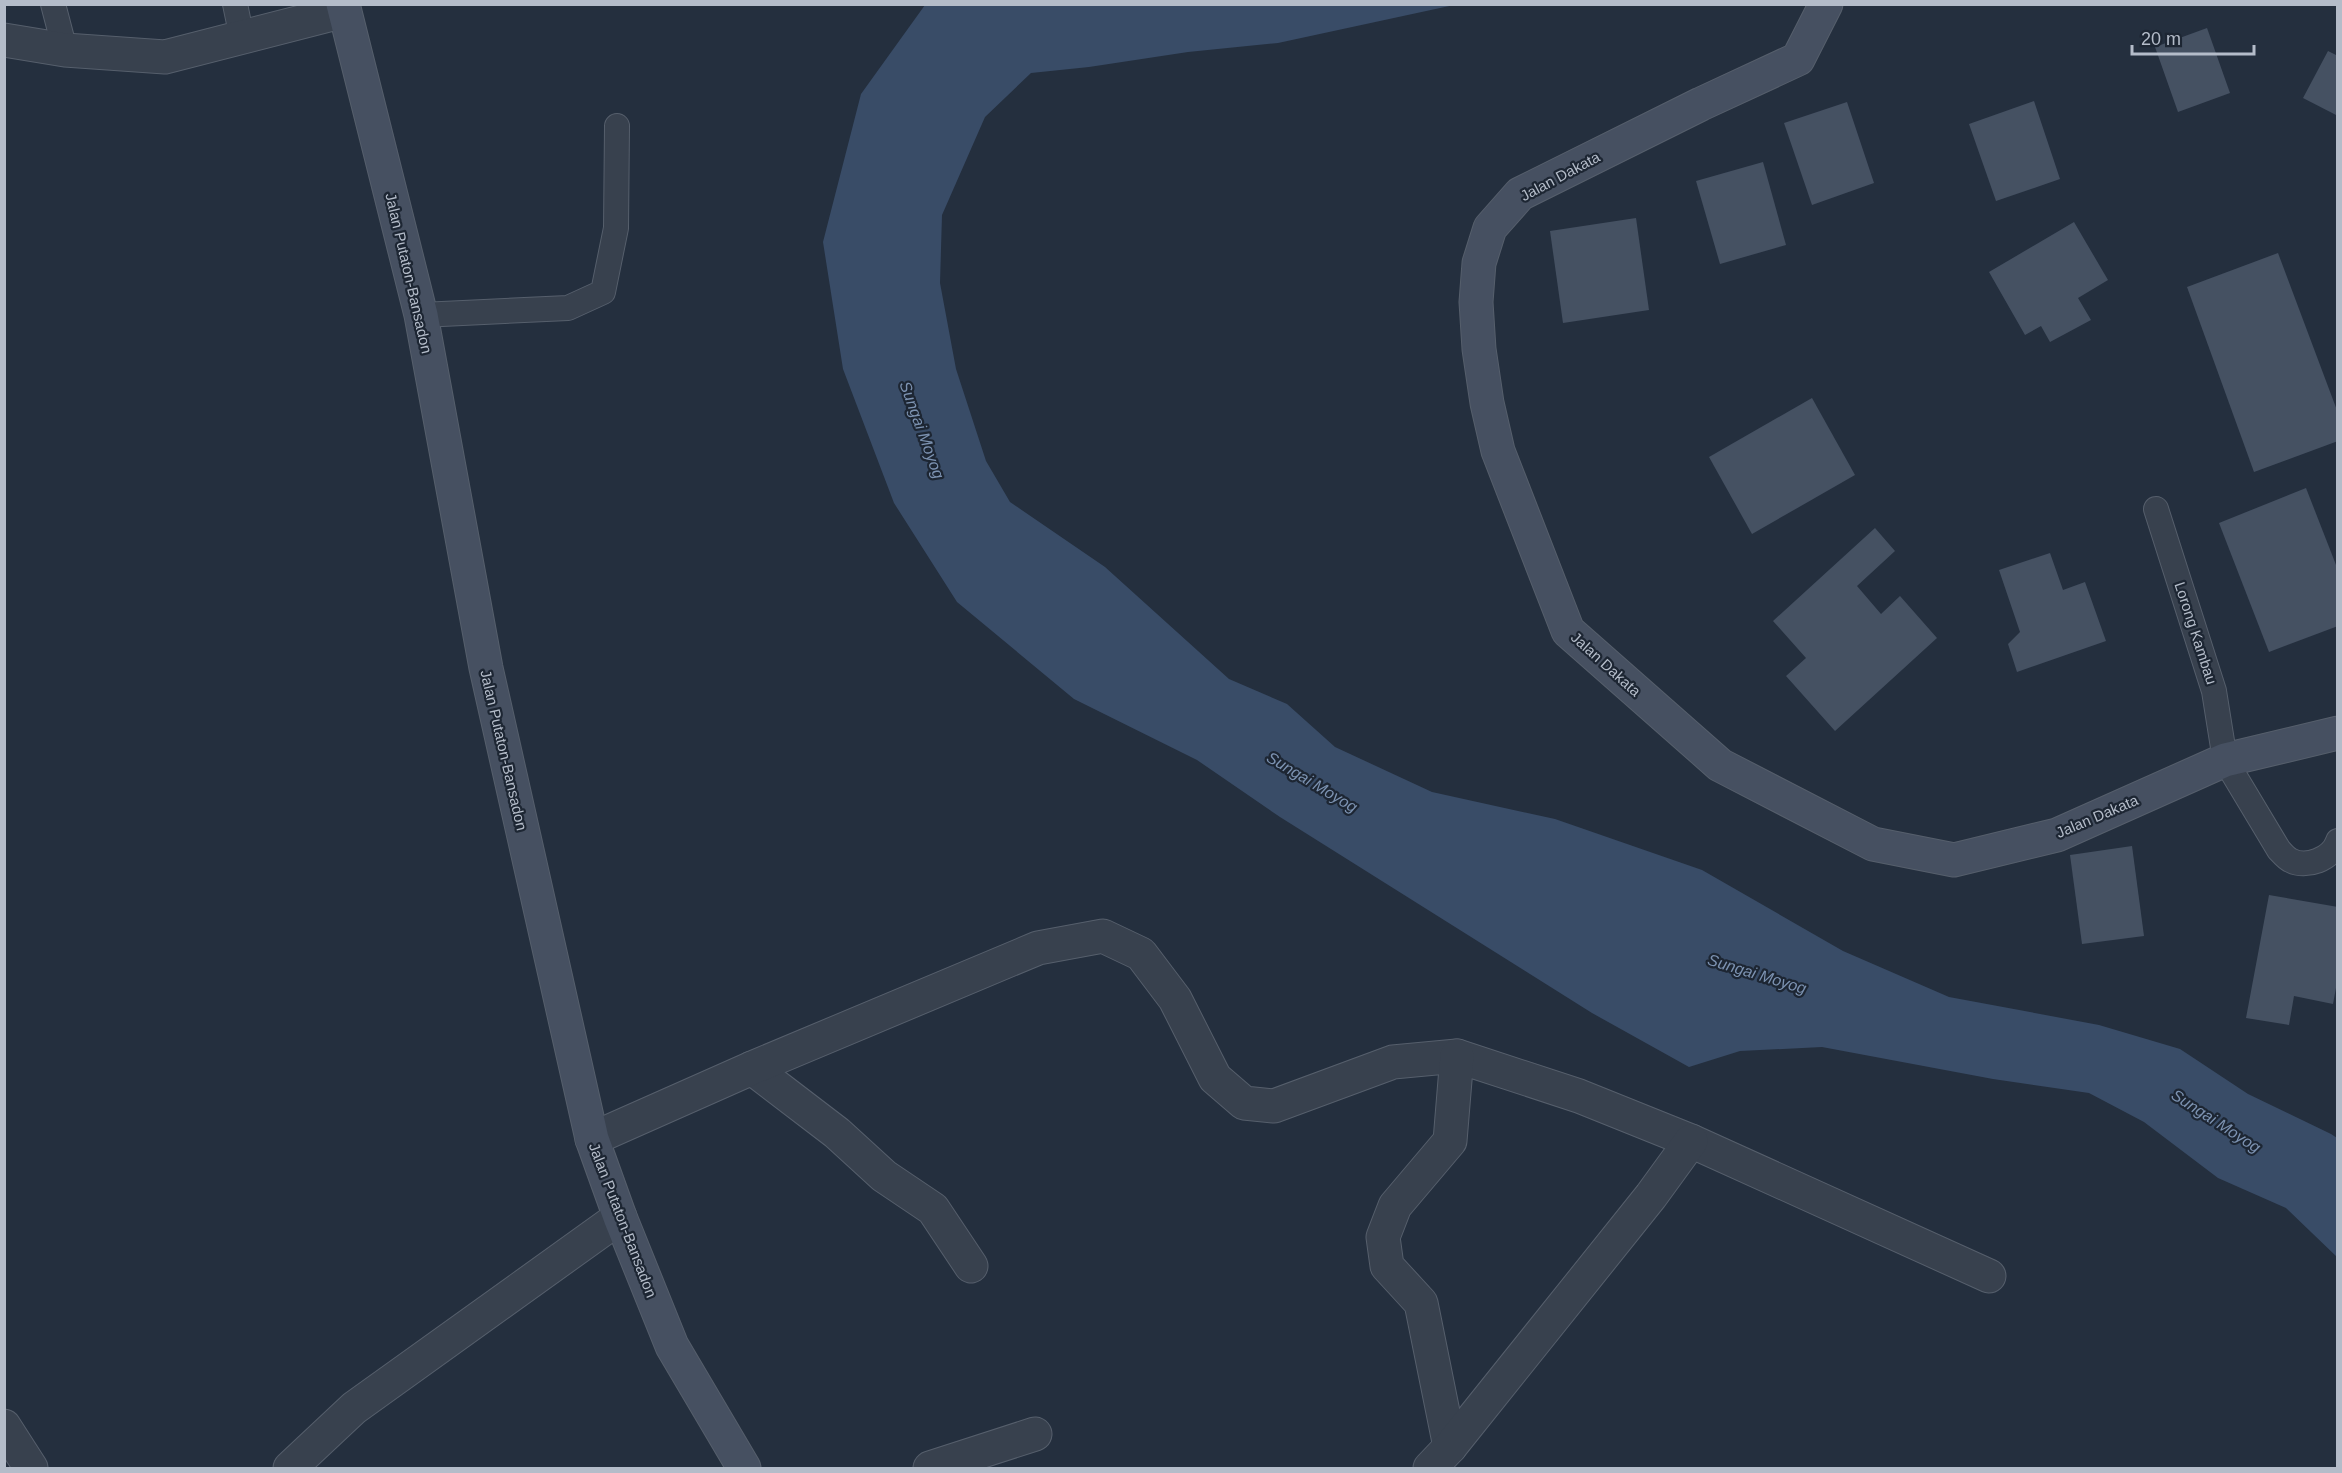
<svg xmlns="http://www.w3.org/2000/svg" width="2342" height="1473" viewBox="0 0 2342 1473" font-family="Arial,sans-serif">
<rect width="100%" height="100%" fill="#242f3e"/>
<!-- water -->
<polygon fill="#394c67" points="925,5 1454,5 1278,43 1188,52 1089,67 1031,73 985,117 942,215 940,283 956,369 986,461 1010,502 1105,567 1229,679 1287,704 1335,747 1432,792 1555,819 1702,870 1843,951 1949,997 2099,1025 2180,1049 2248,1094 2331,1134 2337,1138 2337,1257 2286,1208 2218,1178 2144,1122 2089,1093 1993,1079 1822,1047 1740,1051 1689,1067 1592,1013 1280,817 1197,760 1074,699 957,602 894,503 843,369 823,242 861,94"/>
<!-- building -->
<g fill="#455162">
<polygon points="2207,28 2230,93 2178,112 2155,47"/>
<polygon points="2328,51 2338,56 2338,116 2303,98"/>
<polygon points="2034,101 2060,179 1996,201 1969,124"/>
<polygon points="1847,102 1874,183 1812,205 1784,123"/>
<polygon points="1763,162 1786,245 1720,264 1696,181"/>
<polygon points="1636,218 1649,310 1563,323 1550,231"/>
<polygon points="2074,222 2108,280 2078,298 2091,320 2050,342 2041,326 2025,335 1989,272"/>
<polygon points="2278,253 2338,413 2338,441 2254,472 2187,287"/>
<polygon points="1812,398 1855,475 1752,534 1709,457"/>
<polygon points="2306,488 2338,570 2338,626 2269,652 2219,523"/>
<polygon points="1875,528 1895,551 1857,586 1881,614 1900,596 1937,638 1835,731 1786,676 1806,658 1773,621"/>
<polygon points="2050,553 2063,590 2085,582 2106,641 2017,672 2008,644 2020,632 1999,570"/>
<polygon points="2132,846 2144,936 2082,944 2070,855"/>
<polygon points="2269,895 2338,907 2338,977 2333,1004 2294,996 2289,1025 2246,1018"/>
</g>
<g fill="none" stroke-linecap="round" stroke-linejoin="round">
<!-- lane casing -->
<g stroke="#565f6c" stroke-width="26">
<g id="lane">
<polyline points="53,4 65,50"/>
<polyline points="235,4 242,38"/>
<polyline points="421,315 568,308 603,292 616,228 617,126"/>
<path d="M 2156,509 L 2214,691 L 2225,760 L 2279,850 C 2282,853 2286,858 2290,860 C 2306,869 2332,859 2338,841"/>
</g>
</g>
<!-- street casing -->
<g stroke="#565f6c" stroke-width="35">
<g id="street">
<polyline points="4,40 65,50 165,57 344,11"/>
<polyline points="752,1068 837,1133 884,1176 933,1209 971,1266"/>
<polyline points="592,1139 752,1068 1038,948 1103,936 1141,954 1175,999 1215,1078 1244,1103 1274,1106 1393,1062 1457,1056 1579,1096 1691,1141 1989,1276"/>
<polyline points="4,1426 31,1468"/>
<polyline points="1450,1447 1421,1303 1387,1266 1383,1237 1395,1206 1450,1141 1457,1056"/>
<polyline points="290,1468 354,1408 620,1217"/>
<polyline points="930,1468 1035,1434"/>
<polyline points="1430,1468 1450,1447 1651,1196 1691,1141"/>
</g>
</g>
<!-- secondary casing -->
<g stroke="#565f6c" stroke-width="35">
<g id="secondary">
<polyline points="343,4 421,315 486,668 592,1139 620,1217 672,1346 744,1468"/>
<polyline points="1826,4 1798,59 1701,104 1520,194 1490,228 1479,263 1476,302 1479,349 1487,403 1498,451 1568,631 1720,765 1873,844 1954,860 2057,835 2225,760 2338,733"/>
</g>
</g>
<!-- lane -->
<use href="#lane" stroke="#38414e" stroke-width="24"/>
<!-- street -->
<use href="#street" stroke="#38414e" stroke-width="33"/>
<!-- secondary -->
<use href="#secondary" stroke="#465061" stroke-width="33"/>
</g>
<g text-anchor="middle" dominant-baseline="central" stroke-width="4.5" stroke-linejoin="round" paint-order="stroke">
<!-- street labels -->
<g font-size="15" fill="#b4bcc9" stroke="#1d2633">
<text transform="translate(1560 176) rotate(-28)">Jalan Dakata</text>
<text transform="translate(409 273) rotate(77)">Jalan Putaton-Bansadon</text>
<text transform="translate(2196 633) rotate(72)">Lorong Kambau</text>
<text transform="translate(1606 664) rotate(42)">Jalan Dakata</text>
<text transform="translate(504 750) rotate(77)">Jalan Putaton-Bansadon</text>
<text transform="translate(2097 816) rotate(-23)">Jalan Dakata</text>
<text transform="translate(623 1220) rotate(69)">Jalan Putaton-Bansadon</text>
</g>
<!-- water labels -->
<g font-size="16" font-style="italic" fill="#7c92b1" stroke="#1d2633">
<text transform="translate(922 430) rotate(70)">Sungai Moyog</text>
<text transform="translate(1312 782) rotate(31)">Sungai Moyog</text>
<text transform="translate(1757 974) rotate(17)">Sungai Moyog</text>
<text transform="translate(2216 1121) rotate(33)">Sungai Moyog</text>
</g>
</g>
<!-- border -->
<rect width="2342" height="1473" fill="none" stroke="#b4bcc9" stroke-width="12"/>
<!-- scale -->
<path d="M2132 45v9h122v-9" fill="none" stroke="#b4bcc9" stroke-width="3"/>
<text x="2141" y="45" font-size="18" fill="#b4bcc9" stroke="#1d2633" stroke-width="4.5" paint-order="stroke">20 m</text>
</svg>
